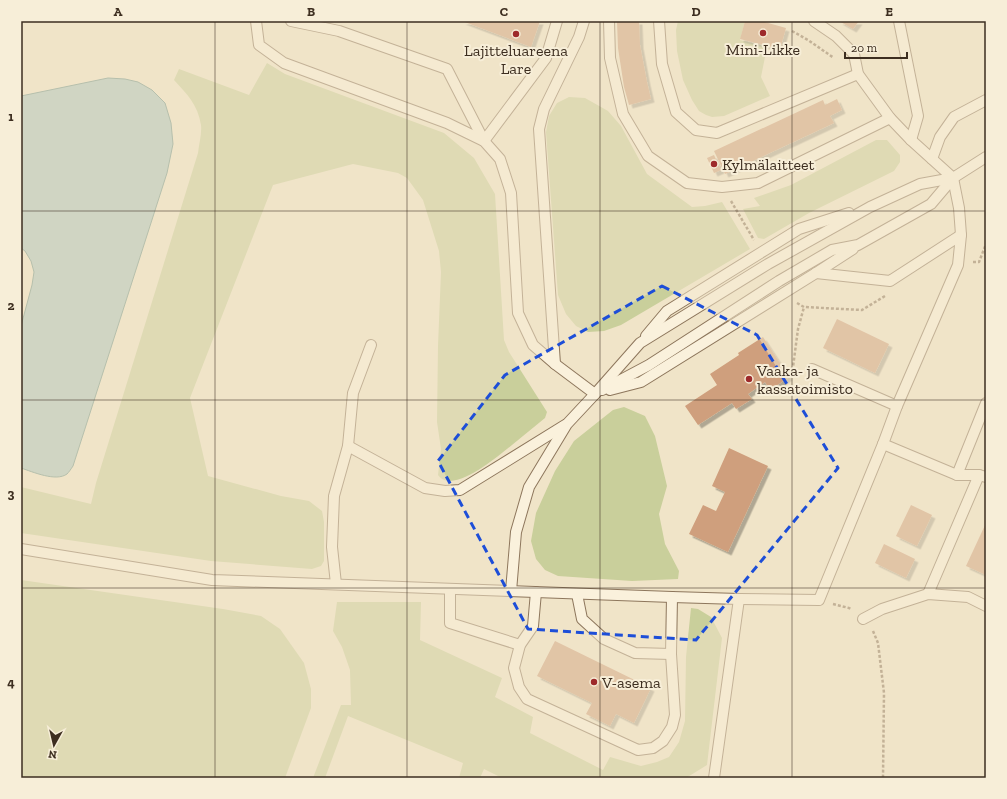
<svg xmlns="http://www.w3.org/2000/svg" width="1007" height="799" viewBox="0 0 1007 799" font-family="'Zilla Slab',serif">
<defs>
<filter id="shadow"><feDropShadow dx="3.5" dy="3.5" stdDeviation="0" flood-color="#0004"/></filter>
</defs>
<rect width="100%" height="100%" fill="#f0e4c8"/>
<!-- green -->
<g fill="#c9cf9b">
<polygon points="678,21 745,21 740,40 767,47 761,77 770,96 724,116 712,117 706,115 699,111 692,100 683,80 677,51 676,30"/>
<path d="M 267,63 L 285,74 L 444,133 L 474,158 L 495,194 L 504,340 L 509,352 L 547,412 L 545,418 C 534,427 523,436 512,445 C 499,455 453,496 438,475 L 441,449 L 437,422 L 438,346 L 441,272 L 439,251 L 423,200 L 407,178 L 398,173 L 353,164 L 273,185 L 190,398 L 208,476 L 281,496 L 309,501 L 322,511 L 324,522 L 324,561 L 321,566 L 312,569 L 211,561 L 21,533 L 21,487 L 91,504 L 96,483 L 198,153 C 199,144 202,133 201,125 C 198,105 187,94 174,80 L 179,69 L 249,95 Z"/>
<polygon points="569,97 585,98 608,111 621,126 647,174 692,207 705,206 722,202 750,249 621,325 604,331 588,332 576,326 566,314 558,295 546,132 549,116 557,103"/>
<polygon points="876,140 887,140 900,155 900,162 894,171 809,213 764,239 758,238 743,209 760,206 754,198 791,185"/>
<polygon points="624,407 645,416 655,436 667,486 659,514 665,544 679,571 678,579 632,581 558,576 545,570 536,559 531,541 536,513 555,471 574,441 613,410"/>
<polygon points="21,580 223,609 261,616 280,629 304,663 311,689 311,708 285,778 21,778"/>
<polygon points="337,602 421,602 420,640 502,678 495,697 533,717 530,733 603,770 610,757 641,766 657,762 669,757 679,742 685,721 686,657 691,608 698,609 711,617 722,638 707,765 686,778 502,778 484,769 480,778 459,778 463,763 348,716 325,778 313,778 341,705 351,705 350,670 342,647 333,631"/>
</g>
<!-- water -->
<path fill="#a9c4bc" stroke="#6f938a" d="M 108,78 L 125,79 L 138,82 L 152,90 L 165,103 L 171,123 L 173,144 L 167,173 L 73,466 C 71,469 69,472 67,474 C 56,482 33,472 21,468 L 21,326 L 32,285 L 34,272 L 31,261 L 25,251 L 21,248 L 21,96 Z"/>
<!-- building -->
<g fill="#cf9f7d" filter="url(#shadow)">
<polygon points="462,21 540,21 531,47"/>
<polygon points="617,21 639,21 640,45 647,82 651,99 629,105 624,87 618,48"/>
<polygon points="745,21 761,21 786,28 780,49 740,39"/>
<polygon points="839,21 859,21 853,29"/>
<polygon points="837,99 842,110 830,116 834,123 725,174 714,151 823,100 825,105"/>
<polygon points="714,155 721,170 714,173 707,158"/>
<polygon points="837,319 889,344 875,373 823,348"/>
<polygon points="763,337 789,377 770,390 765,382 748,394 752,399 736,409 732,403 698,425 685,406 717,385 710,374 739,355 738,353"/>
<polygon points="729,448 768,466 728,552 689,534 703,505 716,511 725,492 712,486"/>
<polygon points="911,505 932,515 917,546 896,536"/>
<polygon points="986,523 986,575 966,566"/>
<polygon points="884,544 915,559 906,578 875,563"/>
<polygon points="555,641 651,688 634,723 616,714 610,726 586,714 592,703 537,676"/>
</g>
<g fill="none" stroke-linecap="round" stroke-linejoin="round">
<!-- lane casing -->
<g stroke="#8d765c" stroke-width="12">
<g id="lane">
<polyline points="256,21 259,45 284,63 447,123 484,141 500,159 511,193 518,313 533,345 555,364 595,394"/>
<polyline points="291,21 339,31 447,69 484,141 546,58 557,21"/>
<polyline points="609,21 610,58 623,114 648,156 687,183 722,187 758,183 890,118"/>
<polyline points="659,21 662,64 676,112 696,130 717,133 858,74"/>
<polyline points="899,21 918,116 911,140"/>
<polyline points="932,159 940,137 954,117 986,100"/>
<polyline points="816,273 890,281 961,235"/>
<polyline points="646,336 667,311 799,229 849,213"/>
<polyline points="555,364 539,129 544,109 579,37 584,21"/>
<polyline points="812,369 897,406"/>
<polyline points="602,390 649,365 779,281 832,250 858,245 931,204 953,178 986,157"/>
<polyline points="610,390 641,382 816,273 853,249"/>
<polyline points="883,444 957,475 979,475 986,477"/>
<polyline points="348,446 353,393 371,345"/>
<polyline points="957,475 986,403"/>
<polyline points="21,549 212,580 672,597 739,599 819,600 883,444 897,406 958,265 961,235 959,208 953,178 911,140 890,118 858,74 854,54 836,36 814,21"/>
<polyline points="336,584 332,547 334,496 348,446 425,488 445,491 460,490 565,425"/>
<polyline points="450,589 450,623 520,645"/>
<polyline points="511,591 516,532 529,487 567,424 595,394 640,343 768,264 870,207 920,184 953,178"/>
<polyline points="536,592 533,626 520,645 514,668 519,687 527,699 638,750 653,748 663,741 672,727 675,715 671,654 672,597"/>
<polyline points="577,594 582,619 604,639 635,653 671,654"/>
<polyline points="928,594 979,475"/>
<polyline points="863,619 882,609 928,594 968,597 986,606"/>
<polyline points="714,778 739,599"/>
</g>
</g>
<!-- path -->
<g stroke="#8d765c" stroke-width="2.5" stroke-dasharray="3 2" stroke-linecap="butt">
<polyline points="792,31 808,40 834,58"/>
<polyline points="731,201 754,240"/>
<polyline points="973,262 979,262 986,244"/>
<polyline points="797,303 804,307 862,310 885,296"/>
<polyline points="787,373 793,367 798,329 804,307"/>
<polyline points="833,604 849,608 851,609"/>
<polyline points="873,631 878,643 884,693 883,778"/>
</g>
<!-- lane -->
<use href="#lane" stroke="#faf1dc" stroke-width="10"/>
</g>
<!-- marked area -->
<path d="M0 0H1007V799H0ZM 662,286 L 757,335 L 838,468 L 696,640 L 528,629 L 438,461 L 505,375 Z" fill="#f0e4c8" fill-opacity=".55" fill-rule="evenodd"/>
<path fill="none" stroke="#1d4ed8" stroke-width="3" stroke-dasharray="8 5" stroke-linejoin="round" d="M 662,286 L 757,335 L 838,468 L 696,640 L 528,629 L 438,461 L 505,375 Z"/>
<!-- grid -->
<path fill="none" stroke="#3d2e20" stroke-width="1" stroke-opacity="0.55" d="M 215,21 L 215,778M 407,21 L 407,778M 600,21 L 600,778M 792,21 L 792,778M 21,211 L 986,211M 21,400 L 986,400M 21,588 L 986,588"/>
<!-- markers -->
<g fill="#9e2a2b" stroke="#f7eed8" stroke-width="1.5">
<circle cx="763" cy="33" r="4"/>
<circle cx="516" cy="34" r="4"/>
<circle cx="714" cy="164" r="4"/>
<circle cx="749" cy="379" r="4"/>
<circle cx="594" cy="682" r="4"/>
</g>
<g text-anchor="middle" dominant-baseline="central" stroke-width="4" stroke-linejoin="round" paint-order="stroke">
<!-- poi labels -->
<g font-size="16" fill="#3d2e20" stroke="#f7eed8" text-anchor="start">
<text x="763" y="49" text-anchor="middle">Mini-Likke</text>
<text x="516" y="50" text-anchor="middle">Lajitteluareena<tspan x="516" dy="18">Lare</tspan></text>
<text x="722" y="164">Kylmälaitteet</text>
<text x="757" y="370">Vaaka- ja<tspan x="757" dy="18">kassatoimisto</tspan></text>
<text x="602" y="682">V-asema</text>
</g>
</g>
<!-- border -->
<rect width="1007" height="799" fill="none" stroke="#f7eed8" stroke-width="44"/>
<!-- north arrow -->
<g transform="translate(54 745) rotate(188)" stroke="#f7eed8" stroke-width="3" paint-order="stroke">
<path d="M0-3L7 15L0 10L-7 15Z" fill="#3d2e20"/>
<text y="-6" font-size="11" font-weight="bold" text-anchor="middle" fill="#3d2e20">N</text>
</g>
<!-- scale -->
<path d="M845 52v6h62v-6" fill="none" stroke="#3d2e20" stroke-width="2"/>
<text x="851" y="52" font-size="12" fill="#3d2e20" stroke="#f7eed8" stroke-width="3" paint-order="stroke">20 m</text>
<rect x="22" y="22" width="963" height="755" fill="none" stroke="#3d2e20" stroke-width="1.5"/>
<g font-size="13" text-anchor="middle" font-weight="bold" fill="#3d2e20">
<text x="118" y="16">A</text>
<text x="311" y="16">B</text>
<text x="504" y="16">C</text>
<text x="696" y="16">D</text>
<text x="889" y="16">E</text>
<text x="11" y="121">1</text>
<text x="11" y="310">2</text>
<text x="11" y="498">3</text>
<text x="11" y="687">4</text>
</g>
</svg>
